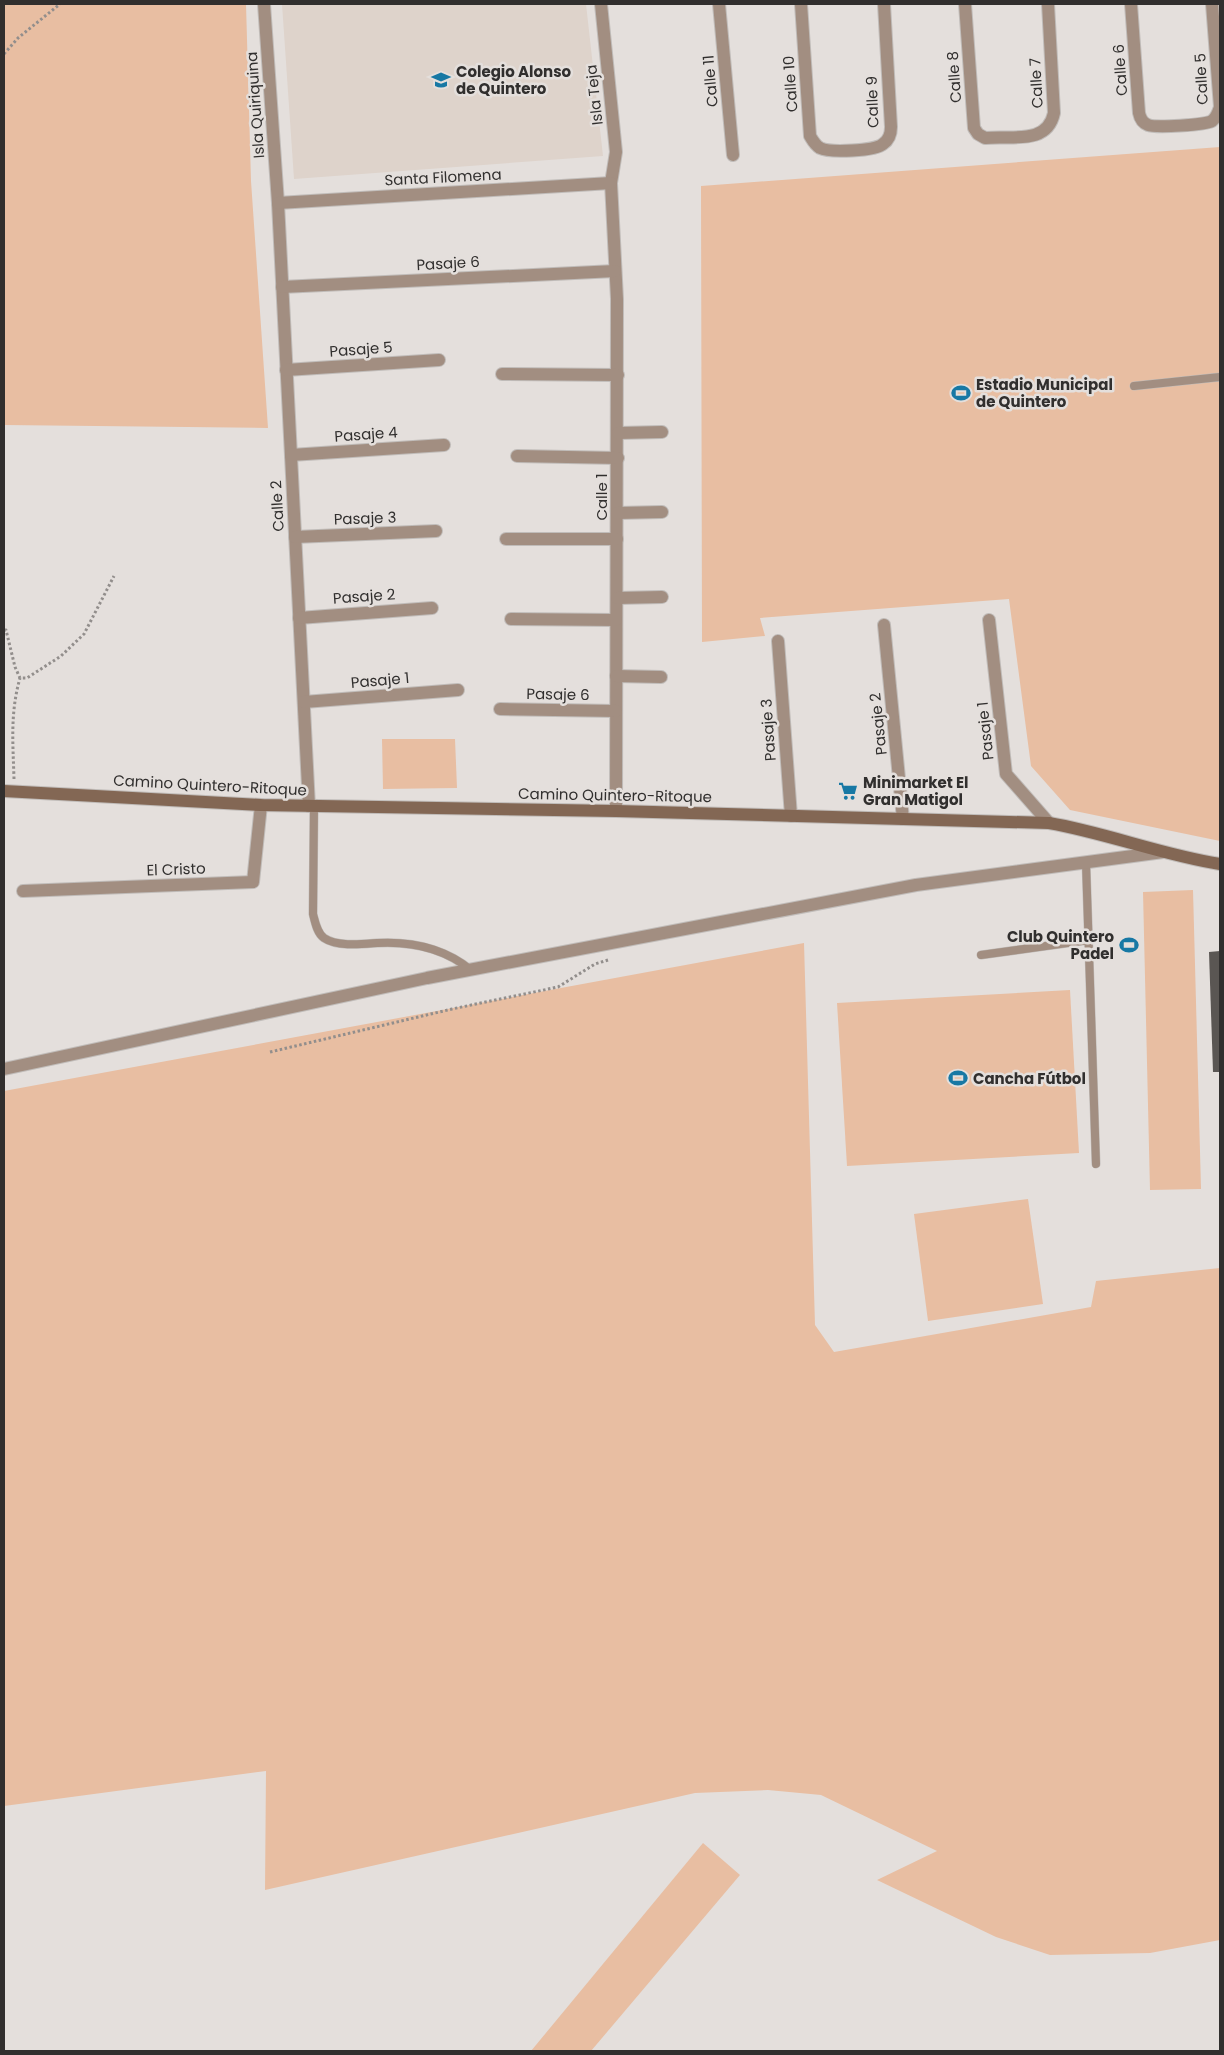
<svg xmlns="http://www.w3.org/2000/svg" width="1224" height="2055" viewBox="0 0 1224 2055" font-family="Poppins,sans-serif">
<rect width="100%" height="100%" fill="#e4dfdc"/>
<!-- built -->
<polygon fill="#ded3cb" points="282,4 586,4 603,156 294,179"/>
<!-- green -->
<g fill="#e8bea2">
<polygon points="4,4 246,4 251,181 268,428 4,425"/>
<polygon points="1220,147 1220,841 1070,810 1031,766 1009,599 760,618 765,636 702,642 701,186"/>
<polygon points="382,739 455,739 457,788 383,789"/>
<polygon points="1193,890 1201,1189 1150,1190 1143,892"/>
<polygon points="804,943 815,1325 834,1352 1091,1307 1096,1281 1220,1268 1220,1940 1150,1953 1050,1955 996,1937 877,1880 937,1851 821,1795 768,1790 695,1793 265,1890 266,1771 4,1806 4,1091"/>
<polygon points="1070,990 1079,1153 847,1166 837,1003"/>
<polygon points="1028,1199 1043,1304 928,1321 914,1214"/>
<polygon points="703,1843 740,1875 591,2051 531,2051"/>
</g>
<!-- building -->
<polygon fill="#5a5653" points="1220,951 1220,1072 1213,1072 1209,952"/>
<g fill="none" stroke-linecap="round" stroke-linejoin="round">
<!-- service casing -->
<g stroke="#c0bcb9" stroke-width="9">
<g id="service">
<polyline points="1134,386 1220,377"/>
<path d="M 314,806 L 313,914 C 315,922 317,933 324,938 C 337,947 363,944 377,943 C 412,941 444,948 471,970"/>
<polyline points="1086,863 1096,1164"/>
<polyline points="981,955 1089,940"/>
</g>
</g>
<!-- minor casing -->
<g stroke="#c0bcb9" stroke-width="14">
<g id="minor">
<polyline points="264,4 278,203 309,806"/>
<polyline points="601,4 616,152 611,183 617,299 616,811"/>
<polyline points="719,4 733,155"/>
<path d="M 801,4 L 810,136 C 813,141 815,145 820,148 C 830,153 875,151 883,144 C 889,140 891,133 891,127 L 884,4"/>
<path d="M 965,4 L 974,128 L 978,134 L 985,138 C 1010,135 1047,146 1054,113 L 1048,4"/>
<path d="M 1131,4 L 1139,113 C 1140,118 1143,123 1148,125 C 1156,128 1205,125 1212,121 C 1217,117 1218,113 1220,107 L 1212,4"/>
<polyline points="278,203 611,183"/>
<polyline points="282,287 615,271"/>
<polyline points="286,370 439,360"/>
<polyline points="502,374 618,375"/>
<polyline points="618,433 662,432"/>
<polyline points="291,455 444,445"/>
<polyline points="517,456 618,458"/>
<polyline points="617,513 662,512"/>
<polyline points="295,537 436,531"/>
<polyline points="506,539 617,539"/>
<polyline points="617,598 662,597"/>
<polyline points="299,618 432,608"/>
<polyline points="511,619 616,620"/>
<polyline points="989,620 1006,774 1049,823"/>
<polyline points="884,625 903,819"/>
<polyline points="778,641 791,816"/>
<polyline points="616,676 661,677"/>
<polyline points="304,702 458,690"/>
<polyline points="500,709 616,711"/>
<polyline points="23,891 253,882 261,805"/>
<polyline points="4,1069 427,978 716,923 916,885 1163,852"/>
</g>
</g>
<!-- secondary casing -->
<g stroke="#c0bcb9" stroke-width="14">
<path id="secondary" d="M 4,791 L 261,805 L 616,811 L 1049,823 C 1107,833 1162,855 1220,864"/>
</g>
<!-- path -->
<g stroke="#928e8c" stroke-width="3" stroke-dasharray="2.5 2.5" stroke-linecap="butt">
<polyline points="4,54 18,38 60,4"/>
<polyline points="4,630 6,630 15,667 20,678 27,678 61,656 84,634 114,576"/>
<path d="M 14,779 C 13,743 10,713 20,678"/>
<polyline points="270,1052 452,1009 558,987 595,964 608,960"/>
</g>
<!-- service -->
<use href="#service" stroke="#a28e81" stroke-width="8"/>
<!-- minor -->
<use href="#minor" stroke="#a28e81" stroke-width="12"/>
<!-- secondary -->
<use href="#secondary" stroke="#836754" stroke-width="12"/>
</g>
<!-- icons -->
<defs>
<g id="school-bare" transform="scale(1.5)"><path d="M0-5L7-2L0 1L-7-2ZM-4 1L0 2.5L4 1V4Q0 6-4 4Z" fill="#1778a4" stroke="#e4dfdc" stroke-width="2.5" paint-order="stroke"/></g>
<g id="stadium-bare" transform="scale(1.5)"><path d="M0-5a6.5 5 0 1 0 0 10a6.5 5 0 1 0 0-10ZM-3.5-1.8h7v3.6h-7Z" fill="#1778a4" stroke="#e4dfdc" stroke-width="2.5" paint-order="stroke"/></g>
<g id="supermarket-bare" transform="scale(1.5)"><path d="M-6-5.5h2.5l.6 2H6L4.5 2H-2.5L-4.4-4H-6ZM-1.5 3.2a1.3 1.3 0 1 0 .1 0ZM3 3.2a1.3 1.3 0 1 0 .1 0Z" fill="#1778a4" stroke="#e4dfdc" stroke-width="2.5" paint-order="stroke"/></g>
</defs>
<g fill-rule="evenodd">
<use href="#school-bare" x="441" y="80"/>
<use href="#stadium-bare" x="961" y="393"/>
<use href="#supermarket-bare" x="848" y="791"/>
<use href="#stadium-bare" x="1129" y="945"/>
<use href="#stadium-bare" x="958" y="1078"/>
</g>
<g text-anchor="middle" dominant-baseline="central" stroke-width="5" stroke-linejoin="round" paint-order="stroke">
<!-- street labels -->
<g font-size="15" fill="#312f2e" stroke="#e4dfdc">
<text transform="translate(1120 70) rotate(-94)">Calle 6</text>
<text transform="translate(954 77) rotate(-94)">Calle 8</text>
<text transform="translate(1201 79) rotate(-93)">Calle 5</text>
<text transform="translate(710 81) rotate(-95)">Calle 11</text>
<text transform="translate(1036 83) rotate(-93)">Calle 7</text>
<text transform="translate(790 84) rotate(-94)">Calle 10</text>
<text transform="translate(594 95) rotate(-96)">Isla Teja</text>
<text transform="translate(872 102) rotate(-92)">Calle 9</text>
<text transform="translate(255 105) rotate(-94)">Isla Quiriquina</text>
<text transform="translate(443 177) rotate(-3)">Santa Filomena</text>
<text transform="translate(448 263) rotate(-3)">Pasaje 6</text>
<text transform="translate(361 349) rotate(-4)">Pasaje 5</text>
<text transform="translate(366 434) rotate(-4)">Pasaje 4</text>
<text transform="translate(601 497) rotate(-90)">Calle 1</text>
<text transform="translate(277 506) rotate(-93)">Calle 2</text>
<text transform="translate(365 518) rotate(-2)">Pasaje 3</text>
<text transform="translate(364 596) rotate(-4)">Pasaje 2</text>
<text transform="translate(380 680) rotate(-5)">Pasaje 1</text>
<text transform="translate(558 694) rotate(1)">Pasaje 6</text>
<text transform="translate(878 724) rotate(-96)">Pasaje 2</text>
<text transform="translate(768 730) rotate(-94)">Pasaje 3</text>
<text transform="translate(985 731) rotate(-96)">Pasaje 1</text>
<text transform="translate(210 785) rotate(3)">Camino Quintero-Ritoque</text>
<text transform="translate(615 795) rotate(1)">Camino Quintero-Ritoque</text>
<text transform="translate(176 869) rotate(-2)">El Cristo</text>
</g>
<!-- poi labels -->
<g font-size="15" font-weight="bold" fill="#312f2e" stroke="#e4dfdc" text-anchor="start">
<text x="456" y="71">Colegio Alonso<tspan x="456" dy="17">de Quintero</tspan></text>
<text x="976" y="384">Estadio Municipal<tspan x="976" dy="17">de Quintero</tspan></text>
<text x="863" y="782">Minimarket El<tspan x="863" dy="17">Gran Matigol</tspan></text>
<text x="1114" y="936" text-anchor="end">Club Quintero<tspan x="1114" dy="17">Padel</tspan></text>
<text x="973" y="1078">Cancha Fútbol</text>
</g>
</g>
<!-- border -->
<rect width="1224" height="2055" fill="none" stroke="#312f2e" stroke-width="10"/>
</svg>
